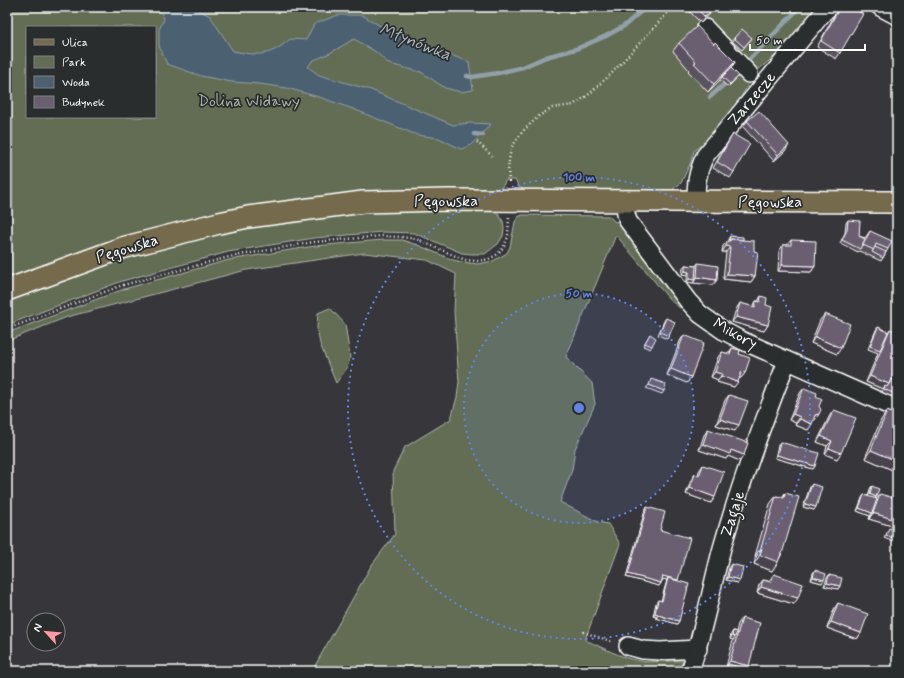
<svg xmlns="http://www.w3.org/2000/svg" width="904" height="678" viewBox="0 0 904 678" font-family="Mynerve,sans-serif">
<rect width="100%" height="100%" fill="#37373b"/>
<filter id="ink" filterUnits="userSpaceOnUse"><feTurbulence type="fractalNoise" baseFrequency=".025" numOctaves="2"/><feDisplacementMap in="SourceGraphic" scale="8" xChannelSelector="R" yChannelSelector="G"/><feConvolveMatrix kernelMatrix="1 2 1 2 8 2 1 2 1" color-interpolation-filters="sRGB"/></filter>
<g filter="url(#ink)">
<!-- green -->
<g fill="#626d53" stroke="#b0b6a9" fill-rule="evenodd">
<path d="M 7,7 L 819,7 L 788,45 L 757,71 L 721,129 L 694,151 L 691,162 L 681,183 L 668,193 L 530,193 L 519,187 L 515,180 L 506,180 L 502,187 L 495,191 L 371,195 L 7,281 ZM 27,27 L 155,27 L 155,117 L 27,117 Z"/>
<polygon points="446,211 491,211 498,214 503,221 504,228 503,236 498,244 485,254 472,254 462,253 414,233 382,232 314,238 228,252 122,281 7,325 7,301 125,258 221,233 250,228 363,213"/>
<path d="M 522,215 L 609,216 L 615,222 L 620,221 L 682,302 L 680,308 L 670,300 L 616,235 L 566,357 L 592,383 L 595,404 L 575,449 L 572,470 L 560,502 L 598,522 L 608,524 L 620,544 L 585,640 C 602,647 621,658 640,661 C 651,663 669,660 683,661 L 678,671 L 312,671 L 371,566 L 395,534 L 393,471 L 405,447 L 451,419 L 457,397 L 459,382 L 454,311 L 456,274 L 427,260 L 364,253 L 246,270 L 67,317 L 7,341 L 7,333 L 124,289 L 229,260 L 315,246 L 382,240 L 402,240 L 420,246 L 453,260 L 462,262 L 478,264 L 493,261 L 507,253 L 510,247 L 515,222 L 518,217 Z"/>
<polygon points="330,308 345,324 350,357 347,368 336,383 320,344 317,328 318,313"/>
</g>
<!-- water -->
<path fill="#4b616f" stroke="#93a0a9" d="M 154,7 L 193,7 L 210,16 L 233,51 C 258,56 270,57 290,39 L 306,40 L 314,24 L 338,15 L 362,15 L 392,33 L 469,62 L 473,90 L 461,92 L 445,88 L 421,72 L 389,64 L 376,52 L 354,39 L 330,53 L 312,61 L 308,67 L 319,75 L 371,90 L 453,125 L 470,123 L 491,124 L 471,145 L 461,149 L 439,138 L 417,135 L 353,109 L 322,98 L 287,88 L 260,84 L 232,82 L 201,76 L 167,64 L 159,46 L 159,30 L 164,19 L 161,12 Z"/>
<g fill="none" stroke-linecap="round" stroke-linejoin="round">
<!-- stream -->
<g stroke="#93a0a9" stroke-width="4.5">
<polyline points="744,65 800,7"/>
<polyline points="467,76 472,77 498,73 523,67 546,57 576,49 606,36 624,26 646,7"/>
<polyline points="710,97 729,80"/>
<polyline points="474,134 483,135"/>
</g>
<!-- minor casing -->
<g stroke="#fff" stroke-width="20">
<g id="minor">
<polyline points="880,7 897,16"/>
<polyline points="705,28 749,74"/>
<polyline points="625,201 626,214 628,221 688,301 700,314 724,331 743,341 897,409"/>
<path d="M 696,201 C 696,183 697,173 705,156 L 823,13 L 829,7"/>
<polyline points="628,646 643,650 660,651 698,649"/>
<path d="M 690,671 C 704,630 711,589 722,548 C 740,484 763,422 787,361"/>
</g>
</g>
<!-- major casing -->
<g stroke="#fff" stroke-width="24">
<polyline id="major" points="7,290 122,248 219,223 248,217 363,202 447,200 897,202"/>
</g>
<!-- path -->
<g stroke="#fff" stroke-width="2.5" stroke-dasharray="1 3" stroke-linecap="butt">
<polyline points="477,142 492,156"/>
<polyline points="509,182 508,168 511,148 523,131 539,116 552,108 573,105 587,96 612,73 673,7"/>
<polyline points="7,329 123,285 229,257 314,242 382,236 402,237 416,239 465,260 479,261 489,259 498,254 504,246 508,237 509,217"/>
<polyline points="583,632 613,642"/>
</g>
<!-- minor -->
<use href="#minor" stroke="#2a2d2e" stroke-width="17"/>
<!-- major -->
<use href="#major" stroke="#746b4b" stroke-width="21"/>
</g>
<!-- wall -->
<g fill="#5a525f" stroke="#fff">
<polygon points="687,7 716,7 701,23 686,8"/>
<polygon points="839,7 851,7 840,53 836,59 817,47"/>
<polygon points="734,38 752,38 742,50 732,41"/>
<polygon points="679,43 714,44 735,62 731,68 739,76 728,87 720,80 708,92 688,71 689,70 673,51"/>
<polygon points="747,121 785,151 774,161 743,127"/>
<polygon points="733,134 734,172 730,178 713,168 729,140"/>
<polygon points="848,220 859,236 865,238 870,231 888,249 881,261 859,251 858,252 840,243 845,233 846,223"/>
<polygon points="730,236 743,240 754,251 755,276 751,282 723,279 726,252 722,252 723,246 728,241 728,239"/>
<polygon points="791,240 815,266 811,272 778,271 779,251 783,245 787,245"/>
<polygon points="897,242 897,261 896,243"/>
<polygon points="698,263 713,285 687,282 687,275 682,274 683,268 685,265 696,266"/>
<polygon points="761,296 766,305 768,325 764,331 732,322 736,309 740,303 753,307 756,301 758,301"/>
<polygon points="825,314 837,354 811,343 820,320"/>
<polygon points="666,318 669,336 667,339 658,335 664,321"/>
<polygon points="878,327 888,332 890,329 891,379 897,381 897,399 882,392 883,389 866,382 878,353 868,349 876,330"/>
<polygon points="650,334 652,346 650,349 643,346"/>
<polygon points="684,335 691,377 687,383 667,375 680,341"/>
<polygon points="732,348 739,354 745,373 741,378 739,378 734,387 717,382 718,380 711,377 718,357 722,352 728,354"/>
<polygon points="804,388 816,396 815,420 813,420 808,430 795,425 796,423 789,420 800,393"/>
<polygon points="729,395 735,431 716,425 725,400"/>
<polygon points="834,410 837,459 825,454 827,446 817,442 830,415"/>
<polygon points="887,411 897,415 897,472 865,458 881,420"/>
<polygon points="708,429 740,461 728,456 726,459 699,450 704,435"/>
<polygon points="780,442 815,466 813,469 775,458 778,445"/>
<polygon points="703,465 711,503 686,494 691,480 695,474 698,475 699,471"/>
<polygon points="812,484 814,510 803,507 810,487"/>
<polygon points="872,486 875,499 876,499 880,494 896,520 892,526 869,519 870,516 857,511 862,498 864,495 868,496 870,489"/>
<polygon points="785,493 780,557 772,571 754,564 756,557 755,556 770,504 776,496 782,497"/>
<polygon points="647,507 660,530 678,581 679,621 677,624 656,618 656,617 653,616 656,603 658,600 661,601 667,580 663,579 661,583 659,586 626,577 645,510"/>
<polygon points="731,564 738,583 726,580 729,567"/>
<polygon points="815,570 822,583 811,580 813,573"/>
<polygon points="774,574 794,604 757,593 759,585 763,580 769,581"/>
<polygon points="829,575 840,586 838,589 824,586 827,578"/>
<polygon points="838,603 861,633 857,639 827,628 834,609"/>
<polygon points="742,618 747,669 747,671 725,671 733,640 730,639 731,634 733,631 736,632 738,624"/>
</g>
<!-- shaded-wall -->
<g fill="#4a424e" stroke="#fff">
<polygon points="714,7 716,7 701,23 705,17"/>
<polygon points="735,62 729,71 722,77 720,80 708,92 714,84"/>
<polygon points="789,145 785,151 774,161 778,155"/>
<polygon points="726,246 730,247 726,252 722,252"/>
<polygon points="782,265 815,266 811,272 778,271"/>
<polygon points="685,271 689,272 687,275 682,274"/>
<polygon points="727,274 755,276 751,282 723,279"/>
<polygon points="697,277 717,280 713,285 693,283"/>
<polygon points="689,279 695,280 693,283 687,282"/>
<polygon points="736,317 768,325 764,331 732,322"/>
<polygon points="815,337 841,348 837,354 811,343"/>
<polygon points="671,369 691,377 687,383 667,375"/>
<polygon points="742,371 745,373 741,378 737,377"/>
<polygon points="715,372 722,374 718,380 711,377"/>
<polygon points="721,376 738,382 734,387 717,382"/>
<polygon points="870,376 889,384 885,390 885,386 883,389 866,382"/>
<polygon points="649,385 664,391 662,394 646,388"/>
<polygon points="793,414 800,417 796,423 789,420"/>
<polygon points="819,414 815,420 811,421 815,415"/>
<polygon points="720,419 739,425 735,431 716,425"/>
<polygon points="800,419 812,424 808,430 795,425"/>
<polygon points="821,436 832,441 827,446 817,442"/>
<polygon points="703,444 731,450 744,455 740,461 728,456 726,459 699,450"/>
<polygon points="829,448 841,453 837,459 825,454"/>
<polygon points="871,450 897,461 897,472 865,458"/>
<polygon points="777,455 815,466 813,469 775,458"/>
<polygon points="690,488 715,497 711,503 686,494"/>
<polygon points="870,494 876,497 874,500 867,497"/>
<polygon points="805,504 816,507 814,510 803,507"/>
<polygon points="859,508 872,513 870,516 857,511"/>
<polygon points="873,513 896,520 892,526 869,519"/>
<polygon points="886,535 897,540 897,541 896,543 884,538"/>
<polygon points="761,548 762,548 756,557 755,556"/>
<polygon points="781,554 782,554 777,562 778,562 772,571 754,564 760,555"/>
<polygon points="628,574 661,583 659,586 626,577"/>
<polygon points="663,576 678,580 676,583 668,578 667,580 661,579"/>
<polygon points="728,577 740,580 738,583 726,580"/>
<polygon points="813,577 824,580 822,583 811,580"/>
<polygon points="827,583 840,586 838,589 824,586"/>
<polygon points="761,587 798,598 794,604 757,593"/>
<polygon points="655,613 658,614 656,617 653,616"/>
<polygon points="658,615 679,621 677,624 656,618"/>
<polygon points="831,622 861,633 857,639 827,628"/>
<polygon points="732,636 735,637 733,640 730,639"/>
<polygon points="730,661 749,666 746,671 728,664 726,667"/>
</g>
<!-- building -->
<g fill="#695f6f" stroke="#fff">
<polygon points="695,7 714,7 705,17"/>
<polygon points="840,7 851,7 863,14 840,53 821,41"/>
<polygon points="697,26 714,44 715,42 735,62 714,84 694,63 696,62 679,43"/>
<polygon points="742,29 752,38 744,47 734,38"/>
<polygon points="731,68 739,76 730,84 722,77"/>
<polygon points="759,111 789,145 778,155 747,121"/>
<polygon points="733,134 750,144 734,172 717,162"/>
<polygon points="848,220 860,221 859,236 865,239 860,249 842,240 847,230"/>
<polygon points="870,231 892,241 888,249 876,244 874,250 863,245"/>
<polygon points="730,236 743,237 743,240 731,239 729,240"/>
<polygon points="731,239 754,241 754,251 758,252 755,276 727,274 730,247 726,246 727,241 730,241"/>
<polygon points="791,240 816,241 815,266 782,265 783,245 791,245"/>
<polygon points="875,247 886,252 883,258 872,252"/>
<polygon points="698,263 718,266 717,280 697,277"/>
<polygon points="685,265 696,266 695,280 689,279 689,272 685,271"/>
<polygon points="761,296 767,298 766,305 772,307 768,325 736,317 740,303 755,307 756,301 760,302"/>
<polygon points="825,314 850,324 841,348 815,337"/>
<polygon points="666,318 675,322 669,336 660,332"/>
<polygon points="878,327 888,332 880,350 870,346"/>
<polygon points="890,329 897,332 897,365 889,384 870,376"/>
<polygon points="650,334 656,338 652,346 645,343"/>
<polygon points="684,335 704,343 691,377 671,369"/>
<polygon points="732,348 740,350 739,354 750,358 745,373 742,371 738,382 721,376 722,374 715,372 722,352 730,354"/>
<polygon points="651,379 666,384 664,391 649,385"/>
<polygon points="891,379 897,381 897,395 884,389 885,386 887,387 889,384"/>
<polygon points="804,388 817,393 816,396 822,399 819,406 821,410 819,414 815,415 812,424 800,419 800,417 793,414"/>
<polygon points="729,395 748,401 739,425 720,419"/>
<polygon points="834,410 856,418 841,453 829,448 832,441 821,436"/>
<polygon points="887,411 897,415 897,461 871,450"/>
<polygon points="708,429 748,443 744,455 731,450 730,454 703,444"/>
<polygon points="780,442 819,453 815,466 777,455"/>
<polygon points="703,465 724,472 715,497 690,488 695,474 699,476"/>
<polygon points="812,484 822,487 816,507 805,504"/>
<polygon points="872,486 879,489 876,497 870,494"/>
<polygon points="785,493 799,497 782,554 781,554 778,562 760,555 762,548 761,548 776,496 784,498"/>
<polygon points="880,494 897,499 897,518 896,520 873,513"/>
<polygon points="864,495 877,499 872,513 859,508"/>
<polygon points="647,507 665,512 660,530 690,538 678,580 663,576 661,583 628,574"/>
<polygon points="889,528 897,531 897,540 886,535"/>
<polygon points="731,564 743,567 740,580 728,577"/>
<polygon points="815,570 826,574 824,580 813,577"/>
<polygon points="774,574 803,584 798,598 761,587 763,580 771,582"/>
<polygon points="829,575 842,578 840,586 827,583"/>
<polygon points="668,578 689,584 679,621 658,615 658,614 655,613 658,600 662,601"/>
<polygon points="838,603 868,614 861,633 831,622"/>
<polygon points="742,618 760,623 749,666 730,661"/>
<polygon points="733,631 737,632 735,637 732,636"/>
<polygon points="728,664 747,669 747,671 726,671"/>
</g>
</g>
<!-- distance rings -->
<circle cx="579" cy="408" r="115" fill="#6183e4" fill-opacity=".12"/>
<g fill="none" stroke="#6183e4" stroke-width="2" stroke-dasharray="2 4">
<circle cx="579" cy="408" r="115"/>
<circle cx="579" cy="408" r="231"/>
</g>
<g text-anchor="middle" dominant-baseline="central" stroke-width="3.5" stroke-linejoin="round" paint-order="stroke">
<!-- street labels -->
<g font-size="16" fill="#fff" stroke="#2a2d2e">
<text transform="translate(752 99) rotate(-50)">Zarzecze</text>
<text x="446" y="201">Pęgowska</text>
<text x="770" y="202">Pęgowska</text>
<text transform="translate(127 249) rotate(-17)">Pęgowska</text>
<text transform="translate(735 334) rotate(29)">Mikory</text>
<text transform="translate(733 514) rotate(-72)">Zagaje</text>
</g>
<!-- park labels -->
<g font-size="16" fill="#b0b6a9" stroke="#2a2d2e">
<text x="249" y="101">Dolina Widawy</text>
</g>
<!-- water labels -->
<g font-size="17" font-style="italic" fill="#aeb8be" stroke="#2a2d2e">
<text transform="translate(415 42) rotate(21)">Młynówka</text>
</g>
</g>
<circle cx="579" cy="408" r="6" fill="#6183e4" stroke="#2a2d2e" stroke-width="2"/>
<g font-size="12" text-anchor="middle" font-weight="bold" fill="#6183e4" stroke="#2a2d2e" stroke-width="3.5" stroke-linejoin="round" paint-order="stroke">
<text x="579" y="181">100 m</text>
<text x="579" y="297">50 m</text>
</g>
<!-- margin -->
<rect width="904" height="678" fill="none" stroke="#2a2d2e" stroke-width="24"/>
<rect x="12" y="12" width="880" height="654" fill="none" stroke="#fff" stroke-width="1.5" filter="url(#ink)"/>
<!-- legend -->
<rect x="26" y="26" width="130" height="92" fill="#2a2d2e" stroke="#7f8182"/>
<rect x="34" y="39" width="20" height="6" fill="#746b4b" stroke="#7f8182"/>
<text x="62" y="46" font-size="12" fill="#ffffff">Ulica</text>
<rect x="34" y="56" width="20" height="12" fill="#626d53" stroke="#7f8182"/>
<text x="62" y="66" font-size="12" fill="#ffffff">Park</text>
<rect x="34" y="76" width="20" height="12" fill="#4b616f" stroke="#7f8182"/>
<text x="62" y="86" font-size="12" fill="#ffffff">Woda</text>
<rect x="34" y="96" width="20" height="12" fill="#695f6f" stroke="#7f8182"/>
<text x="62" y="106" font-size="12" fill="#ffffff">Budynek</text>
<!-- north arrow -->
<g transform="translate(46 632) rotate(297)"><circle r="19" fill="#2a2d2e" stroke="#7f8182"/>
<path d="M0-3L7 15L0 10L-7 15Z" fill="#ff9aa2"/>
<text y="-6" font-size="11" font-weight="bold" text-anchor="middle" fill="#ffffff">N</text>
</g>
<!-- scale -->
<path d="M750 44v6h115v-6" fill="none" stroke="#ffffff" stroke-width="2"/>
<text x="756" y="44" font-size="12" fill="#ffffff" stroke="#2a2d2e" stroke-width="3" paint-order="stroke">50 m</text>
</svg>
